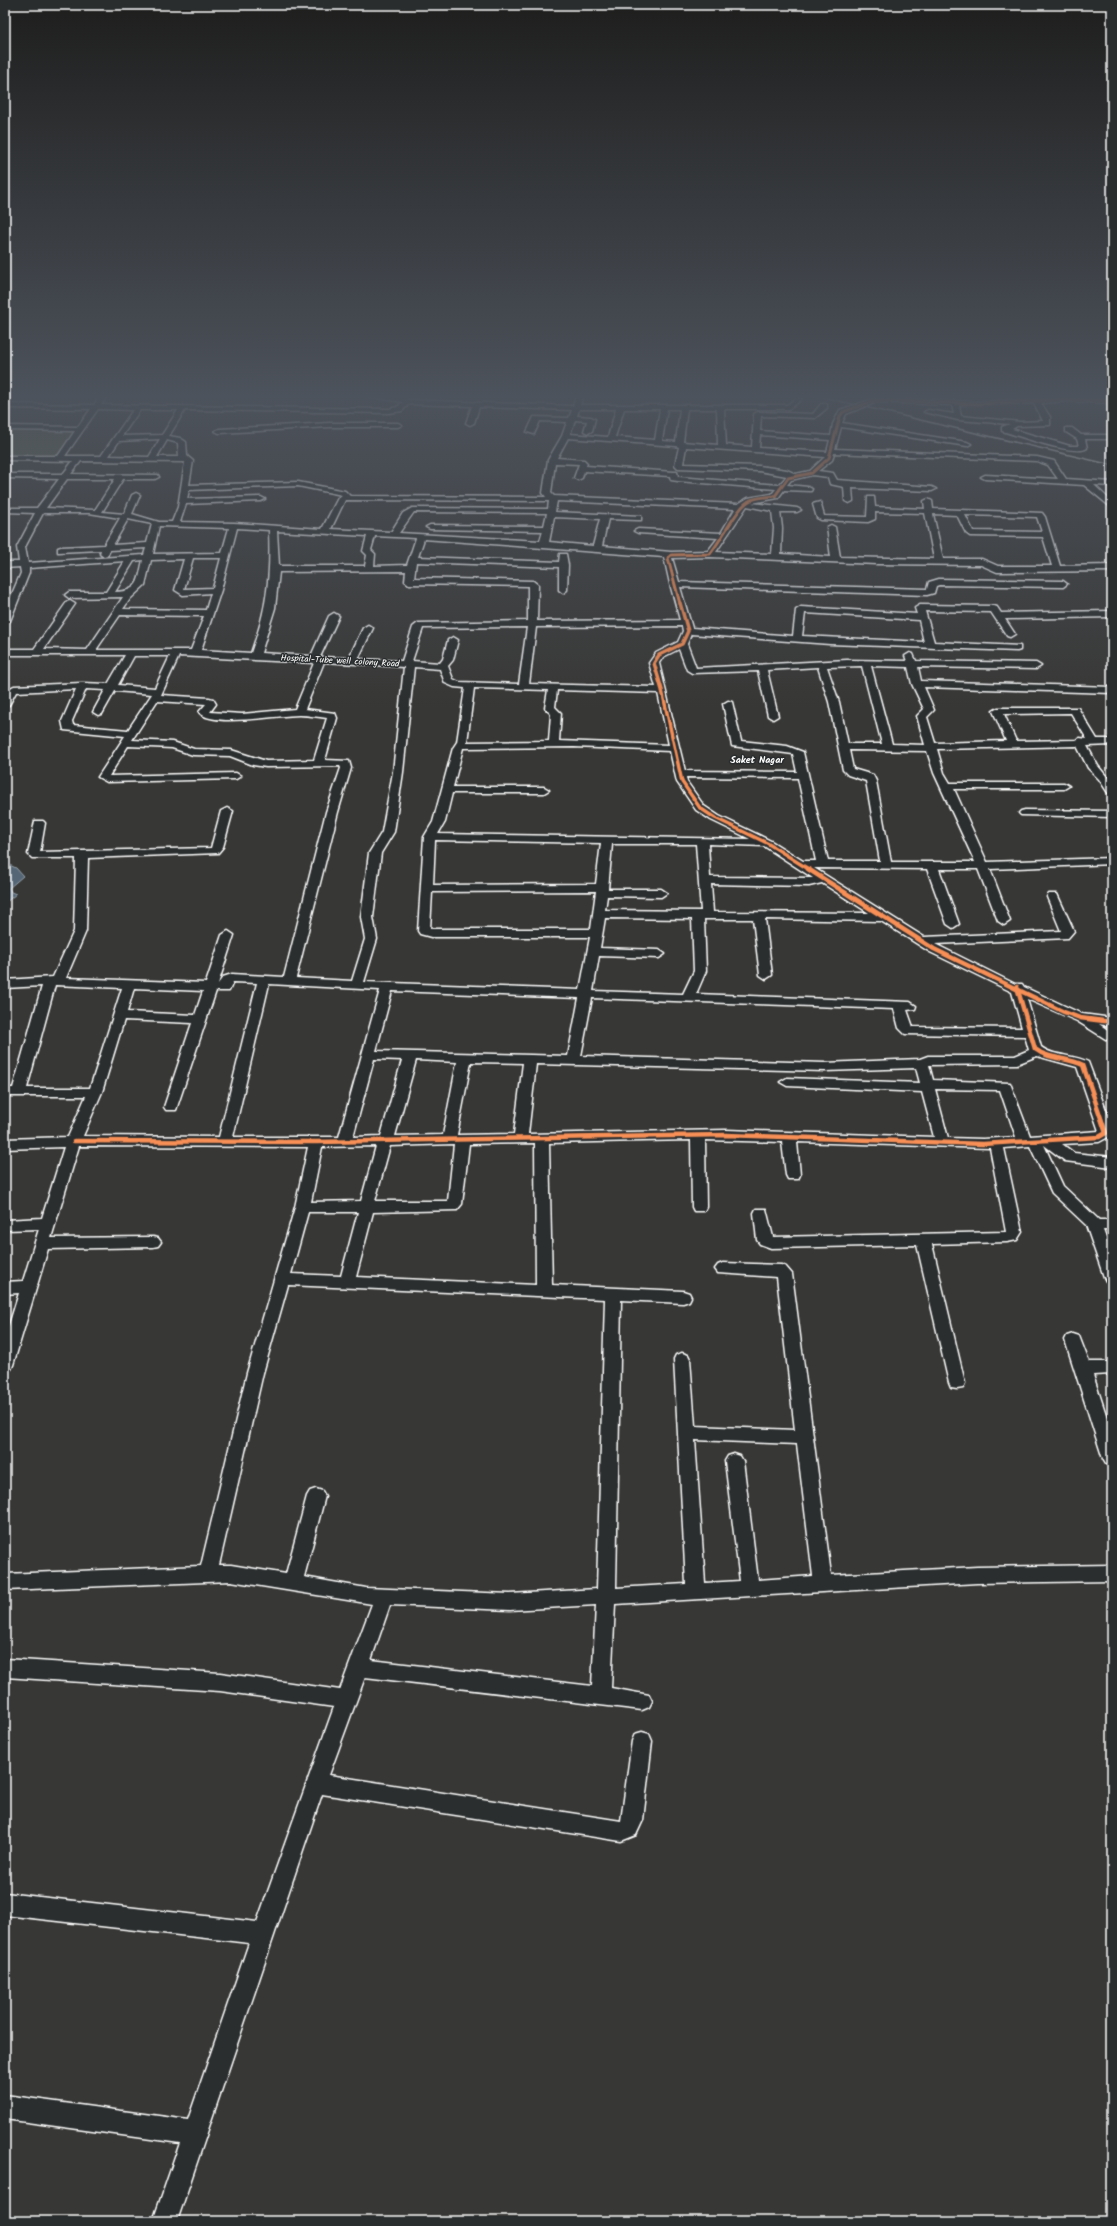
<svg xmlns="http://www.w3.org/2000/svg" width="1117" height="2226" viewBox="0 0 1117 2226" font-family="Kalam,sans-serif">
<rect width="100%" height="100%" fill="#373735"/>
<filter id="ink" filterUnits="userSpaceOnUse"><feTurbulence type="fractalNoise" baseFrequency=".025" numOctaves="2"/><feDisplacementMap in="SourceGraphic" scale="8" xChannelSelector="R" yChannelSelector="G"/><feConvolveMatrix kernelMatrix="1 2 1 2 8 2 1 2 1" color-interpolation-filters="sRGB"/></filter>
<g filter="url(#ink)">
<!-- green -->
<polygon fill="#616950" stroke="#b0b4a8" points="5,428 76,429 57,456 5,455"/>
<!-- water -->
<polygon fill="#546676" stroke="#98a3ad" points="5,863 16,868 23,876 9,888 11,892 16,894 5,903"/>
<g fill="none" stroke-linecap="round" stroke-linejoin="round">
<!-- minor casing -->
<g stroke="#fff" stroke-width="3">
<g id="minor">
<path d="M 100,396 L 107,396 L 101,405 L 389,409 L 397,407 L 403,402 L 365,396 L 405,397 L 409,400 L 573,406 L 576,396 L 583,396 L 580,405 L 787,405 L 797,398 L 801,398 L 801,400 L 789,409 L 724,409 L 726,445 L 752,447 L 754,414 L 758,412 L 813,414 L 821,404 L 827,404 L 827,408 L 815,418 L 761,416 L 760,431 L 831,436 L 833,424 L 840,410 L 876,398 L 979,402 L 1068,397 L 1112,399 L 1112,403 L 1068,401 L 1041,403 L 1050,417 L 1050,425 L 1017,426 L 1012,429 L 1070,446 L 1079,446 L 1077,439 L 1066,432 L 1066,428 L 1072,428 L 1081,435 L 1112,435 L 1112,439 L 1085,439 L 1087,448 C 1076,457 1017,435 1002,431 L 1002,427 L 1010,424 L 958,420 L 924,412 L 928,410 L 954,414 L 952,405 L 877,402 L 846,414 L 842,423 L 967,442 L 971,444 L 967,446 L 841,427 L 835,449 L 1037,457 L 1054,461 L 1066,479 L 1112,482 L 1112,486 L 1094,485 L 1112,502 L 1112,508 L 1084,485 L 985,479 L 981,477 L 985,475 L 1058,479 L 1048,465 L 1037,461 L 834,453 L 832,460 L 818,471 L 833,473 L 837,480 L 932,487 L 936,489 L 932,491 L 852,488 L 853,501 L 849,503 L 845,501 L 844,487 L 830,484 L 828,477 L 812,475 L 791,480 L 787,485 L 808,487 L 812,489 L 811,491 L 784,490 L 778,498 L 752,503 L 797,508 L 801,510 L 797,512 L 780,512 L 782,528 L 781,554 L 831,557 L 827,527 L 831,525 L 835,527 L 840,557 L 934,559 L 925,513 L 875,512 L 875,519 L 868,522 L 821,520 L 817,518 L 813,504 L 820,502 L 824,516 L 867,517 L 868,497 L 874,497 L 875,507 L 925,509 L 924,501 L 928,499 L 932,501 L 933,509 L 1042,513 L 1045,517 L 1060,566 L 1112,565 L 1112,571 L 997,572 L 981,565 L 877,564 L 710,557 L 672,558 L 679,582 L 927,589 L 929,582 L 939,579 L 1063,581 L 1067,584 L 1063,587 L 939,585 L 936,586 L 934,593 L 927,595 L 680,587 L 692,628 L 793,636 L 796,610 L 801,607 L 917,614 L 915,608 L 920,605 L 994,606 L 997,607 L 1001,613 L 1112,611 L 1112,617 L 1005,619 L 1015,634 L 1010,637 L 1007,636 L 991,612 L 925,611 L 934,642 L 1020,646 L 1020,650 L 1017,651 L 830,644 L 691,634 L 687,644 L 696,668 L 847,660 L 907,661 L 905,656 L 910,653 L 913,654 L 916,661 L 1036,663 L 1041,666 L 1036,669 L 918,667 L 921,681 L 1112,687 L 1112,693 L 924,687 L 934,710 L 927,717 L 935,743 L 1006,741 L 993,711 L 998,708 L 1078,708 L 1097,739 L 1112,739 L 1112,745 L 1087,746 L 1098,766 L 1112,783 L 1112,794 L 1108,793 L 1099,779 L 1088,768 L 1077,746 L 937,749 L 944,773 L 950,783 L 1064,783 L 1069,786 L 1064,789 L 954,789 L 987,862 L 1112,858 L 1112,864 L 990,869 L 1010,921 L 1004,925 L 998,921 L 978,869 L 939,869 L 959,924 L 953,928 L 947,924 L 927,869 L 814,868 L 924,937 L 1061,931 L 1047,897 L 1049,894 L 1057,894 L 1074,931 L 1068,938 L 935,944 L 1015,984 L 1022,984 L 1024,987 L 1082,1014 L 1112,1018 L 1112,1026 L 1099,1024 L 1112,1033 L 1112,1043 L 1077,1021 L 1027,999 L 1041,1047 C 1054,1057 1073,1054 1088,1062 L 1112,1126 L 1112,1135 L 1099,1142 L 1062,1144 L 1074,1153 L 1112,1157 L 1112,1167 L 1065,1161 L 1044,1145 L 1063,1186 L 1099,1220 L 1112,1220 L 1112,1230 L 1103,1230 L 1112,1255 L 1112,1283 L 1106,1281 L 1104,1277 L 1086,1225 L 1052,1193 L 1030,1146 L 1004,1148 L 1022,1232 L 1017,1240 L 1007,1242 L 932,1244 L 965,1383 L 963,1388 L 957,1389 L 951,1388 L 949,1383 L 917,1245 L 771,1248 L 760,1244 L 757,1240 L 754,1213 L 756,1209 L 766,1209 L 773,1237 L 1006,1232 L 990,1148 L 797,1142 L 800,1175 L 798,1179 L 788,1179 L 786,1175 L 782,1142 L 705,1140 L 706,1207 L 704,1211 L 694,1211 L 692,1207 L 691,1140 L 549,1143 L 552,1285 L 683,1291 L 689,1293 L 691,1297 L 689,1301 L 683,1303 L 621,1300 L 616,1588 L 686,1584 L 674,1359 L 676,1355 L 682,1353 L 688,1355 L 690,1359 L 695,1426 L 795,1430 L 777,1277 L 718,1273 L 715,1269 L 718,1265 L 723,1263 L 781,1265 L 786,1267 L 792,1274 L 831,1575 L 977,1567 L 1112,1565 L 1112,1581 L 977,1583 L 615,1604 L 611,1688 L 649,1695 L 652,1701 L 649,1707 L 642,1710 L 365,1677 L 329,1775 L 621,1821 L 632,1741 L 635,1734 L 642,1732 L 649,1734 L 652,1741 L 643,1820 L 636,1835 L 621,1841 L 322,1794 L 177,2221 L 153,2221 L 180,2143 L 5,2119 L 5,2095 L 188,2120 L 249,1943 L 5,1915 L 5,1893 L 257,1922 L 334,1707 L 220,1691 L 5,1677 L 5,1659 L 220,1673 L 340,1690 L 372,1604 L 231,1581 L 5,1590 L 5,1574 L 201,1566 L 247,1373 L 295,1207 L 308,1147 L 79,1146 L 51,1238 L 153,1237 L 158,1238 L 161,1242 L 158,1246 L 153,1247 L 48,1249 L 13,1365 L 11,1369 L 5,1371 L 5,1338 L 19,1293 L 5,1294 L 5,1282 L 23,1281 L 39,1229 L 5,1230 L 5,1220 L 42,1218 L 64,1147 L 5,1149 L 5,1139 L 68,1137 L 86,1096 L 5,1096 L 5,1088 L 13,1088 L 42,986 L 5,988 L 5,980 L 53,977 L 74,931 L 76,858 L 32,858 L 28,854 L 35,821 L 43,821 L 45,823 L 40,852 L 211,848 L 221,811 L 227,808 L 233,811 L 223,847 L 218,853 L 88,858 L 86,931 L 66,978 L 206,983 L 222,935 L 228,931 L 234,935 L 218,984 L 223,977 L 232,974 L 284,977 L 326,812 L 341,768 L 340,766 L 266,767 L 253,765 L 230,756 L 193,755 L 172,748 L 128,746 L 109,776 L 236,773 L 241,776 L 236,779 L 107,782 L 98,777 L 125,736 L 64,730 L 62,721 L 76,689 L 16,692 L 9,705 L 5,706 L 5,691 L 14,686 L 82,683 L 108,684 L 125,655 L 5,655 L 5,649 L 34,649 L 67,602 L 70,601 L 75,604 L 44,649 L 87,650 L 123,597 L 69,598 L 65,595 L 69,592 L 106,592 L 125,561 L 29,568 L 29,573 L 10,621 L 5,624 L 5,610 L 21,573 L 20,567 L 5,568 L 5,562 L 19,562 L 17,547 L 35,513 L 5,512 L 5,508 L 37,508 L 59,479 L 5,478 L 5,474 L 63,474 L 73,461 L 5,460 L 5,456 L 58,456 L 75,431 L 5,430 L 5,426 L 78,427 L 91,409 L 5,408 L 5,404 L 94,405 ZM 1034,403 L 1043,421 L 1020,422 L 961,416 L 959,405 ZM 409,404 L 472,406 L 466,423 L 470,425 L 474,423 L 479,407 L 572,410 L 569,418 L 534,417 L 527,432 L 534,434 L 540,421 L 567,422 L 562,436 L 548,460 L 543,493 L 546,497 L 350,496 L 345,491 L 298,482 L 189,485 L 193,461 L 187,456 L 186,442 L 180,438 L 169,436 L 185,410 L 389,413 L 402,411 ZM 98,409 L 133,410 L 101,456 L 65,456 ZM 579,409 L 616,409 L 608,437 L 570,434 L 575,420 L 587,421 L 584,431 L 588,433 L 592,431 L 595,419 L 591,417 L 577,416 ZM 624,409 L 660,409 L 655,440 L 615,437 ZM 667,409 L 680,409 L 676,442 L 662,441 ZM 687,409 L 717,409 L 718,445 L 683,442 ZM 140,410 L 178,410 L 162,435 L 122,436 ZM 760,435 L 830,440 L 827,452 L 759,448 ZM 568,438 L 676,446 L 679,447 L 675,465 L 678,468 L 759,471 L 787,476 L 779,485 L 678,477 L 677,472 L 674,472 L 586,466 L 587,463 L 584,460 L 557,458 ZM 160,439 L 149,457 L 109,456 L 119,441 ZM 167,440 L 178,443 L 179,457 L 157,457 ZM 686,447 L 825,457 L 810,471 L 796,474 L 787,470 L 759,466 L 683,464 ZM 81,461 L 185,462 L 178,507 L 172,522 L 159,522 L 132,514 L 140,495 L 136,493 L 132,495 L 124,514 L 102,512 L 123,479 L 155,479 L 159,477 L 158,475 L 71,474 ZM 555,463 L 579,464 L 574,478 L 578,480 L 582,478 L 584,471 L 670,476 L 671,480 L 678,481 L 776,489 L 772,494 L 748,498 L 738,504 L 554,496 L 551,493 ZM 67,479 L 115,479 L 95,510 L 46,508 ZM 298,486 L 342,495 L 338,498 L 322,529 L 234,523 L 180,522 L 186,504 L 261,501 L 265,499 L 261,497 L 187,499 L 189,490 ZM 345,500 L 549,501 L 548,509 L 412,508 L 403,513 L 391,532 L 331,529 ZM 557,501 L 735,509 L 721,533 L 638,529 L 634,531 L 638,533 L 718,538 L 708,551 L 671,552 L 602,546 L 608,519 L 638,520 L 641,520 L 641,516 L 555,512 ZM 747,506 L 772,511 L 774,528 L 772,554 L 716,552 ZM 414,512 L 547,513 L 544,526 L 430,525 L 426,527 L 430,529 L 543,531 L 540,541 L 399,533 ZM 43,513 L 89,513 L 120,518 L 104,545 L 61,547 L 58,548 L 58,552 L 101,550 L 100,554 L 104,557 L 107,556 L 110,550 L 146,548 L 144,555 L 28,563 L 25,547 ZM 933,514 L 957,515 L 966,533 L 970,536 L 1043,537 L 1052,566 L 998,566 L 982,559 L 943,559 ZM 965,515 L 1037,517 L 1042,532 L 973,531 ZM 554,517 L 600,519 L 593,546 L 549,542 ZM 128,519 L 152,524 L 147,543 L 113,545 ZM 159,526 L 229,528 L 222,553 L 153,554 ZM 237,528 L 269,530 C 271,576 267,610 251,653 L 201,650 L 221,590 ZM 277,531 L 367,536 L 363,551 L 367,555 L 365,566 L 279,566 ZM 375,536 L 416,538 L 407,565 L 374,566 L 375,554 L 371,550 ZM 424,539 L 664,557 L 670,584 L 680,620 L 537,621 L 538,585 L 533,581 L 414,578 L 416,562 L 559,567 L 559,590 L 563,593 L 567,590 L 568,565 L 566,554 L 560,554 L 559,562 L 418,557 ZM 193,558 L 221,558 L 213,588 L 184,589 ZM 184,559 L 175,590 L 183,595 L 211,593 L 206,610 L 123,609 L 130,599 L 145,585 L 151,560 ZM 143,560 C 138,581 140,591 115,592 L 134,561 ZM 406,571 L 405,581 L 409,584 L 528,586 L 528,621 L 418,623 L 413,627 L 402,661 L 358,659 L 373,628 L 368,625 L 363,628 L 349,658 L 320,657 L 339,616 L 334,613 L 329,616 L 311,656 L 261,653 L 275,608 L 279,572 ZM 805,613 L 919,620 L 924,642 L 802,636 ZM 120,615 L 204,616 L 191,650 L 96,650 ZM 682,626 L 683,631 L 678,642 L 656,653 L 649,663 L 656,687 L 529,684 L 536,627 ZM 527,627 L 519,684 L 459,682 L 453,679 L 448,666 L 453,660 L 458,640 L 453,637 L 448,640 L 443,659 L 440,663 L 412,661 L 423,628 ZM 679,649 L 687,670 L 692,673 L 758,671 L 768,716 L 773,719 L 778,716 L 767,670 L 818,667 L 829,702 L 843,770 L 848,775 L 866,781 L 880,861 L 828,861 L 803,752 L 787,746 L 741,741 L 732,702 L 728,701 L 723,704 L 732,746 L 793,754 L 797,772 L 685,771 L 659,663 L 663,657 ZM 134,656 L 170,656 L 155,688 L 118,685 ZM 179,656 L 314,663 L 295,709 L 242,714 L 210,712 L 216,704 L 213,699 L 209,698 L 161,695 ZM 324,662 L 404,667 L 393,772 L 382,832 L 369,853 L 361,917 L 365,939 L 352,981 L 296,978 L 338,812 L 351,768 L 349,761 L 325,760 L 337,718 L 335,713 L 305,709 ZM 862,666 L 882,744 L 848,744 L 839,702 L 827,667 ZM 871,666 L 908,667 L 912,684 L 924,709 L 917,716 L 925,745 L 892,744 ZM 414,667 L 440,669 L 445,683 L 454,687 L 465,688 L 457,742 L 453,748 L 433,822 L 424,837 L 418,931 L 420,934 L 431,937 L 590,937 L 580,990 L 364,982 L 377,939 L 373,917 L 381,853 L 394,832 L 403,772 ZM 474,688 L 548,690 L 545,708 L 551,714 L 549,741 L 467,742 ZM 86,689 L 105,690 L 93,712 L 98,715 L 102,714 L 115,691 L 152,694 L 128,730 L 73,725 L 72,721 ZM 557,690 L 658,693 L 669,745 L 559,741 L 561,713 L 555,707 ZM 157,701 L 206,704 L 199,712 C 211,728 279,715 299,715 C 308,715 318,717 327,718 L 314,760 L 266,761 L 231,750 L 194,749 L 173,742 L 132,740 ZM 1071,713 L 1087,739 L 1080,738 L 1076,740 L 1016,741 L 1004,714 ZM 574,747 L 670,751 L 677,782 L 696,810 L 711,820 L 750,839 L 438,834 L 445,822 L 452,793 L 544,793 L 549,790 L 544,787 L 453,787 L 463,748 ZM 849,750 L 927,751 L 934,773 L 975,862 L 891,862 L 876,781 L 873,775 L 853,769 ZM 686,777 L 798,778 L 816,861 L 803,861 L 771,841 L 719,816 L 704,806 L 687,782 ZM 435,840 L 601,843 L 596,884 L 433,885 ZM 612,844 L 696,844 L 701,911 L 605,910 L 607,896 L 661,897 L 667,893 L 661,889 L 608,889 ZM 708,844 L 764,846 L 813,878 L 710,877 ZM 822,883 L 869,913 L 713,912 L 711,884 L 809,886 ZM 596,891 L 591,929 L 430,929 L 432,892 ZM 605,918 L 692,919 L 694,971 L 683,994 L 593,991 L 599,956 L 659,958 L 665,954 L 659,950 L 600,948 ZM 704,919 L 753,919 L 760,975 L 766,979 L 772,975 L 765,919 L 881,921 L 930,952 L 1012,992 L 1022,1028 L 913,1027 L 907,1010 L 915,1009 L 916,1006 L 910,1002 L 696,994 L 706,971 ZM 233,982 L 257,983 L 219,1137 L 83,1136 L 102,1092 L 124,1020 L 192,1023 L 164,1107 L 166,1110 L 176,1110 L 216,991 L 229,991 ZM 269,984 L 380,990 L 339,1137 L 233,1137 ZM 55,985 L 122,988 L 90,1088 L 27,1088 ZM 134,988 L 203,991 L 195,1015 L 127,1012 ZM 392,991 L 579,998 L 568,1056 L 376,1051 ZM 592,998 L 894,1009 L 899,1028 L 905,1034 L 1025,1036 L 1029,1050 L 1015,1056 L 928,1056 L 920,1059 L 825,1063 L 581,1056 ZM 1037,1056 L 1077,1067 L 1099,1131 L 1030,1136 L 1010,1083 L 933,1080 L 929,1065 L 1017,1064 ZM 374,1059 L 402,1060 L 381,1136 L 353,1137 ZM 416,1060 L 457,1062 L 443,1135 L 395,1136 ZM 471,1062 L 523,1063 L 514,1134 L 457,1135 ZM 536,1064 L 825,1071 L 916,1068 L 920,1083 L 787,1078 L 780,1082 L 787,1086 L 922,1092 L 934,1137 L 726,1130 L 528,1134 ZM 935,1089 L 1000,1090 L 1016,1137 L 983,1139 L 948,1138 ZM 535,1143 L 536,1285 L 356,1277 L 373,1212 L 457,1210 L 462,1204 L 469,1144 ZM 454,1144 L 448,1201 L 375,1201 L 390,1146 ZM 376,1146 L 361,1201 L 311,1202 L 322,1147 ZM 308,1212 L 358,1212 L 341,1276 L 291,1274 ZM 288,1285 L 605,1299 L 597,1589 L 510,1594 L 366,1588 L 304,1577 L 325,1496 L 322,1491 L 316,1489 L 310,1491 L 307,1496 L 286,1574 L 231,1565 L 219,1565 L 263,1373 ZM 695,1440 L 797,1444 L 813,1576 L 758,1580 L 743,1461 L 740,1456 L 734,1454 L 728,1456 L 725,1461 L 740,1581 L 705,1583 ZM 390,1605 L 510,1610 L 596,1605 L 592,1686 L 371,1660 Z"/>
<polygon points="330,423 398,423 402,425 398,427 330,427 219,433 215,431 219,429"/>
<polygon points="1025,810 1112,811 1112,817 1021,815 1019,813 1021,811"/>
<polygon points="1073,1334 1079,1336 1089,1362 1112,1362 1112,1374 1093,1375 1112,1433 1112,1466 1106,1464 1103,1459 1065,1340 1067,1336"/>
</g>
</g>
<!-- minor -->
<use href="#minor" fill="#2a2d2e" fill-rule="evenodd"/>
<!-- rail -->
<polyline stroke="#fff" stroke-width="1.5" points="818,396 1112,465"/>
<!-- cycleway-far2 casing -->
<g stroke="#2a2d2e" stroke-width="4.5">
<path id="cycleway-far2" d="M 680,604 L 668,558 L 671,555 L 710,554 C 721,541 738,505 751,500 C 758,497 767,497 775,496 L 788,478 L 812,473 L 829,458 L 840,416 L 843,412 L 876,400 L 979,404 L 1068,399 L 1112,401"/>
</g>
<!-- cycleway-far1 casing -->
<g stroke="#2a2d2e" stroke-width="5.5">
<polyline id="cycleway-far1" points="680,603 688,631 682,644 659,655 654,663 662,690 682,782 700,808 715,818 767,843 810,870"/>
</g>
<!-- cycleway casing -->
<g stroke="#2a2d2e" stroke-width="7">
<g id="cycleway">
<polyline points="808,869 934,949 1064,1012 1080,1018 1112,1022"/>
<path d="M 74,1141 L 316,1142 L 726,1135 L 983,1144 L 1099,1137 L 1106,1133 L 1083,1065 C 1068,1057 1049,1060 1035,1049 L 1017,987"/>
</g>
</g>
<!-- cycleway-far2 -->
<use href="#cycleway-far2" stroke="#f78f57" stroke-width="3"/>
<!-- cycleway-far1 -->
<use href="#cycleway-far1" stroke="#f78f57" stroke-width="3.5"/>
<!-- cycleway -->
<use href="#cycleway" stroke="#f78f57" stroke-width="4.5"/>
</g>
</g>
<!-- sky -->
<linearGradient id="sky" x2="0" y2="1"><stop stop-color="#1e1e1d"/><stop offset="0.56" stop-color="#4d535c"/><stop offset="1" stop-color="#4d535c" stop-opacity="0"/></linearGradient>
<rect width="1117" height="708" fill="url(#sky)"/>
<g text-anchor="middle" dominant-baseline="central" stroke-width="3" stroke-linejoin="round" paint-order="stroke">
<!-- far-street labels -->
<g font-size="9" fill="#fff" stroke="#2a2d2e">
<text transform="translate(340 661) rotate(3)">Hospital-Tube well colony Road</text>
</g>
<!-- far-neighbourhood labels -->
<g font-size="10" font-weight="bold" fill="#fff" stroke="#2a2d2e">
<text x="757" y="760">Saket Nagar</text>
</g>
</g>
<!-- margin -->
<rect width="1117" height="2226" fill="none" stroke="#2a2d2e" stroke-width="20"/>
<rect x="10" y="10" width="1097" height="2206" fill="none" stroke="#fff" stroke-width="1.5" filter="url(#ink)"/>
</svg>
